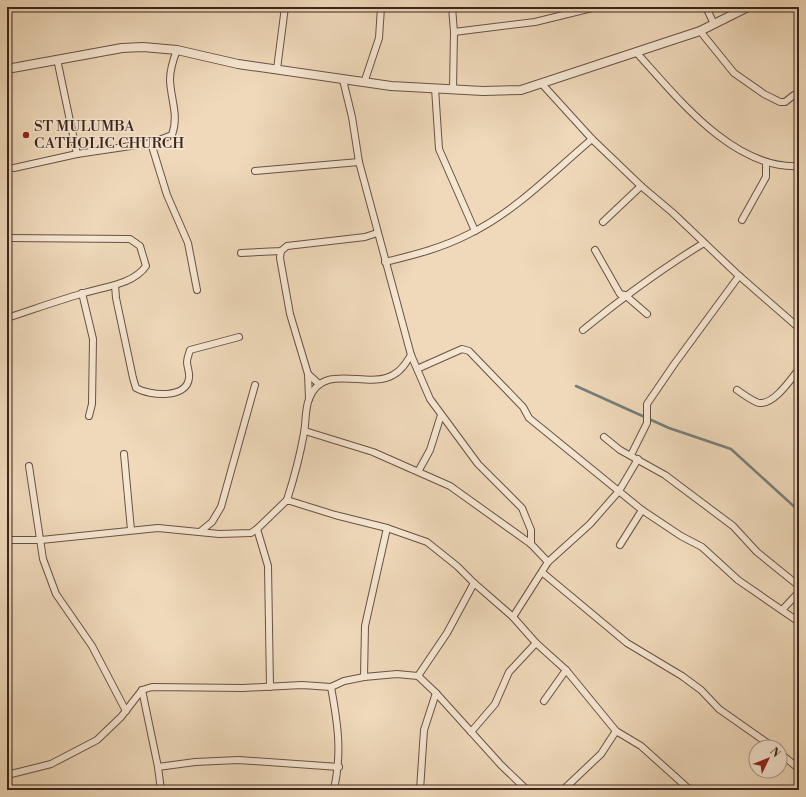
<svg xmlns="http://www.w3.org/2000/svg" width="806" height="797" viewBox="0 0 806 797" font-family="'Libre Bodoni',serif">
<rect width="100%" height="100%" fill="#efd9ba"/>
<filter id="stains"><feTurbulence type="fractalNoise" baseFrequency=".005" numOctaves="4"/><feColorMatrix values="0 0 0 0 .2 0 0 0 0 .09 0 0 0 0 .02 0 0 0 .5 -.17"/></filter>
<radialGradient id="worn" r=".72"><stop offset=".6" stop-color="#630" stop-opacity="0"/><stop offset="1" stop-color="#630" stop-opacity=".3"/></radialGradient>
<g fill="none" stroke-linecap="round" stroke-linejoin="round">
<!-- stream -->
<polyline stroke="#757e7a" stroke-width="2.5" points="576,386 669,428 731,449 799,511"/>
<!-- minor casing -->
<g stroke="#685244" stroke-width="8">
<g id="minor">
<polyline points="452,7 454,32 453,89"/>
<polyline points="706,7 714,24"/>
<polyline points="700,31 734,73 764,94 780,102 785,102 794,95 799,97"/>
<polyline points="454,32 535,22 596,7"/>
<path d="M 636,52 C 676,96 733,170 799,166"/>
<polyline points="57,59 77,154"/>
<polyline points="277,69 285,7"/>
<polyline points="343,80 352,117 359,162 411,355 430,399 478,464 522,508 531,530 531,544"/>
<polyline points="364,83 379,38 381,7"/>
<polyline points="542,84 592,139 641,186 673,213 736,273 799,328"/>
<polyline points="435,88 439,149 475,231"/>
<polyline points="151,143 167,195 188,243 197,290"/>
<path d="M 14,168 L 77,154 L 151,143 L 172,135 C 179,115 171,101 170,80 C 170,69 173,60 177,50"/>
<polyline points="255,171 359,162"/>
<polyline points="742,220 766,177 766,162"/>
<polyline points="603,222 641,186"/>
<path d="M 7,238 L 130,239 L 140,246 L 146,266 C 133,285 102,287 81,294 C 56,301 32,310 7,318"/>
<polyline points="595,250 620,294 625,295 647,314"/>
<polyline points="281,251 280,258 290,314 308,374 309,399"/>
<polyline points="241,253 281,251 287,246 365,237 377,233"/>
<path d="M 385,262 C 414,255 442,248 469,234 C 515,212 553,172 592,139"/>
<path d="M 115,285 L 116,298 L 133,378 L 136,388 C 150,396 187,399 189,378 C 190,373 187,367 187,362 C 187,358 189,354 190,350 L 239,337"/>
<polyline points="82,293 93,339 92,404 89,416"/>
<path d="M 583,330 C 622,298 661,269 704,243"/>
<polyline points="417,369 462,349 469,351 523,407 529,418 642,510 681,536 702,547 738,580 799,622"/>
<polyline points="308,374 319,384"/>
<path d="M 737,390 C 743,394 752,401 759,403 C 774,405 791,379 799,369"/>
<polyline points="305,431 373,452 450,486 531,544 548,562"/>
<polyline points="799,434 799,443"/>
<polyline points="604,437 620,450 665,475 733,526 757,552 799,586"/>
<polyline points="124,454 131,530"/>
<polyline points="631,455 647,423 647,404 675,363 739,276"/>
<polyline points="29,466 43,559 56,594 92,646 126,711"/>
<polyline points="419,470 430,450 441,415"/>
<path d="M 287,500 C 294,478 300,456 304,433 C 306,422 305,409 309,399 C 323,361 368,390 393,375 C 401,371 406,363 411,355"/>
<polyline points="257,529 268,566 270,687"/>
<polyline points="201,531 212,522 221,507 255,385"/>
<polyline points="7,540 41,540 158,528 219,534 251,533 257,529 287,500 335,515 387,528 427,542 457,566 474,583 513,617 536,643 566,670 616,731 641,746 690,790"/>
<polyline points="620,545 642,510"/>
<polyline points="543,573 627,643 682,676 701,690 719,709 773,747"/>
<polyline points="782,610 799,592"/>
<polyline points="513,617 548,562 590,524 619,491 638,459"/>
<polyline points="418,676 447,633 474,583"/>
<polyline points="364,677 365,626 387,528"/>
<path d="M 331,687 C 338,725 342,752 334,790"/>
<polyline points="142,690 158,767 161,790"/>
<polyline points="544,701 566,670"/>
<polyline points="471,732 495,704 509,672 536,643"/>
<polyline points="780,753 799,769"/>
<polyline points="158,767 195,762 238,760 339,767"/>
<polyline points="7,775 51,764 97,740 121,717 142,690 152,687 243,688 302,685 331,687 344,681 364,677 397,674 418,676 436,693 501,765 527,790"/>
<polyline points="420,790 424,730 436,693"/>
<polyline points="563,790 601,754 616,731"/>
</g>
</g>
<!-- tertiary casing -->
<g stroke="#685244" stroke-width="10">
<polyline id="tertiary" points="7,69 122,48 143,47 177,50 238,64 391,86 483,91 521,90 700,31 748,7"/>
</g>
<!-- minor -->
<use href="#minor" stroke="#f5e6d2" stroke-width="6"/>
<!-- tertiary -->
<use href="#tertiary" stroke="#f5e6d2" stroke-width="8"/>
</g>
<!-- markers -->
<circle fill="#8f2418" stroke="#f5e6d2" stroke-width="1.5" cx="26" cy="135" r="4"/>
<g text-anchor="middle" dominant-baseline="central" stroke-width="3" stroke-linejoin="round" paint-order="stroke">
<!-- poi labels -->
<g font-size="15" fill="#3b251c" stroke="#f5e6d2" text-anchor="start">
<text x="34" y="126">ST MULUMBA<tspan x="34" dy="17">CATHOLIC CHURCH</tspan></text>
</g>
</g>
<!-- margin -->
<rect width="806" height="797" fill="none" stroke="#efd9ba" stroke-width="24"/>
<rect x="8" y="8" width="790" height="781" fill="none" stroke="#3b251c" stroke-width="2"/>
<rect x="12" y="12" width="782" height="773" fill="none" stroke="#3b251c"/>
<!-- north arrow -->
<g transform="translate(768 759) rotate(47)"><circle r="19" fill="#f5e6d2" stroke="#ab9989"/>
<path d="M0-3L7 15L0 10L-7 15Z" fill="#8f2418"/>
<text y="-6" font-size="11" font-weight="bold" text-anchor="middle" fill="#3b251c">N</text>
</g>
<rect width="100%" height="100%" filter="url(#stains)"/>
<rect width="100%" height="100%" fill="url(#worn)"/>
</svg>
